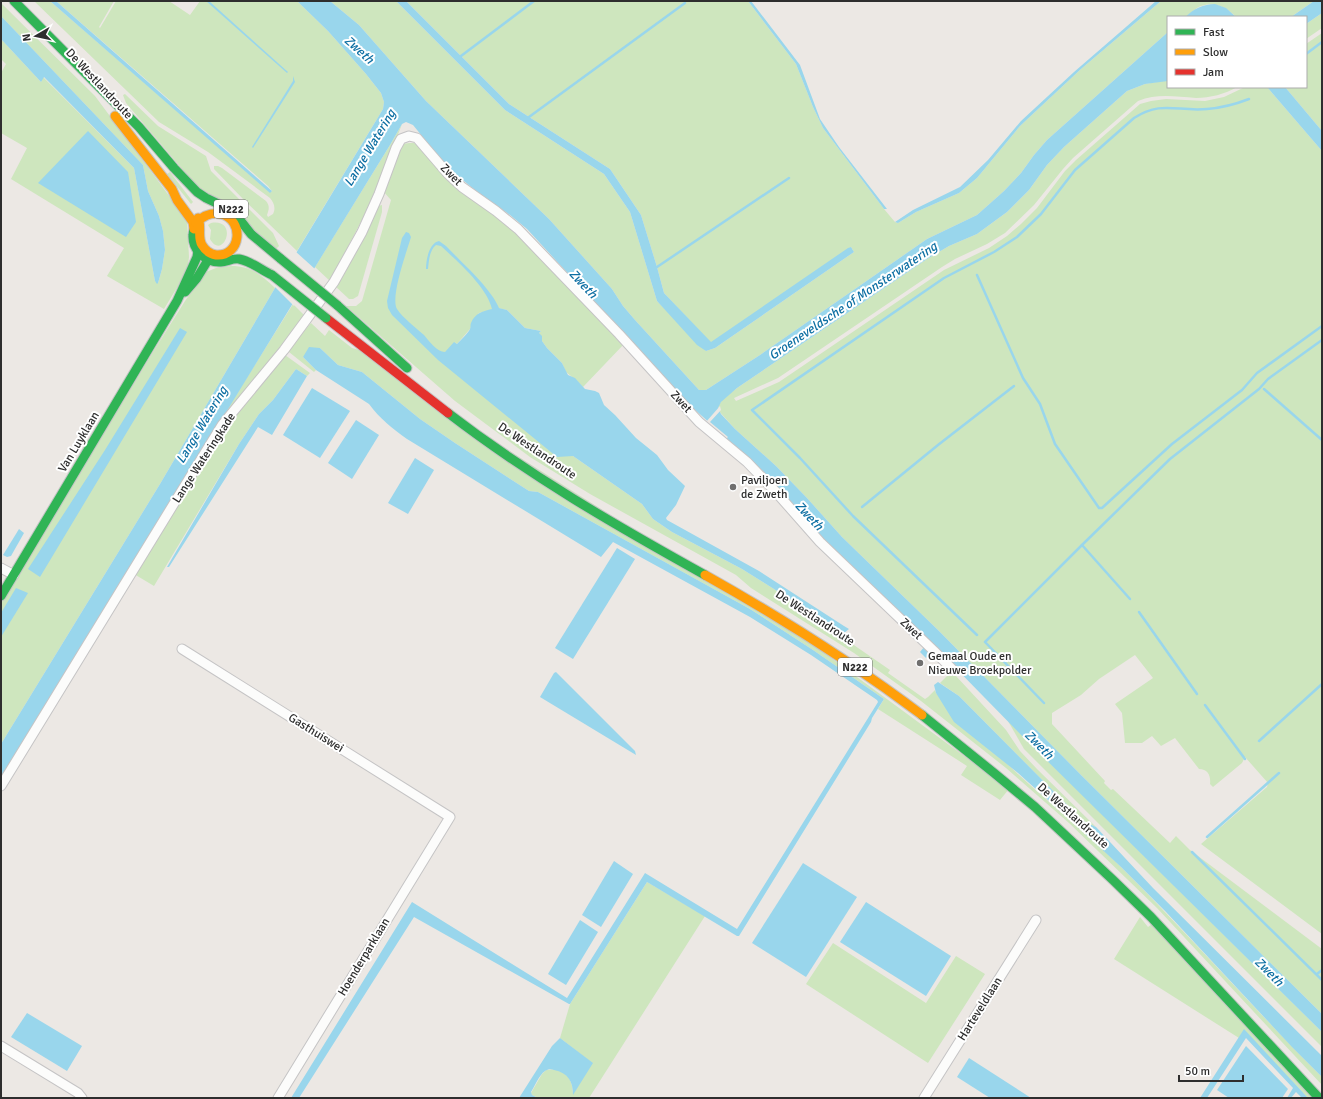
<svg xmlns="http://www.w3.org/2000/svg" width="1323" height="1099" viewBox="0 0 1323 1099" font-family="Signika,sans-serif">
<rect width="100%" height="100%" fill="#ece8e4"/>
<!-- green -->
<g fill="#cee6be">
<path d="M 34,1 L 50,1 L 270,192 L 272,191 L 268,186 L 56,1 L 114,1 L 99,27 L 100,28 L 116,1 L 169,1 L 190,15 L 200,1 L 297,1 L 328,31 L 366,74 L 381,93 L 384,102 L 383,109 L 297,251 L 243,199 L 214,169 L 214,166 L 218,166 L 222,168 L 266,201 C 270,206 269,209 267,215 L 268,217 L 273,214 C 276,208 274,203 270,198 L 208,152 L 159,122 Z"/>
<path d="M 330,1 L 396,1 L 505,110 L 604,174 L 630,212 L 657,301 L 706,351 L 715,348 L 854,252 L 851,247 L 711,343 L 664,293 L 657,267 L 641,215 L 610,169 L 509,104 L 406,1 L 748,1 L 796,64 L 813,107 L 823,128 L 884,209 L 895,222 L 898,223 L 916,212 L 959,193 L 977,178 L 1020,126 L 1081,69 L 1161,1 L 1314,1 L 1291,17 L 1236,17 C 1225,6 1211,0 1197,8 C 1193,11 1188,16 1184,17 C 1179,18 1173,17 1168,17 L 1168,32 L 1047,140 L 1034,155 L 1021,173 L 1004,191 L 977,215 L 927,239 L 760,355 L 706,390 L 699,390 L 635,320 L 623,306 L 612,289 L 549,219 L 426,101 L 359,25 Z"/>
<polygon points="1,3 95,96 187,220 189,257 188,265 178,286 164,309 107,276 124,248 11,179 27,148 1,133 1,73 6,64 1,59 1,39 41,82 43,77 134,168 155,281 158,283 162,269 165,250 163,231 159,216 148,191 143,165 1,16"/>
<polygon points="1322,13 1322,28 1306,39 1306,24"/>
<polygon points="1322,33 1322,131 1285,87 1306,87 1306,44"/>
<path d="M 1162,81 L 1168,81 L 1168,87 L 1237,87 C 1225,94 1210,98 1196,98 C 1176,97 1158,93 1138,101 L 1073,158 L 1063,169 L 1034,205 L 1005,233 L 987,244 L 955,259 L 942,267 L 778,378 L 734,398 L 736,401 L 779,382 L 944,270 L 989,248 L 1007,236 L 1021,224 L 1037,208 L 1065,171 L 1076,160 L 1140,104 L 1151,101 L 1166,99 L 1205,101 L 1224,97 L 1245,87 L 1267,87 L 1322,151 L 1322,934 L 1201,844 L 1267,787 L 1268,783 L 1245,757 L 1242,763 L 1213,787 L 1210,784 C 1211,776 1208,769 1199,769 L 1175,738 L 1161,746 L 1152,736 L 1142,743 L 1125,743 L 1122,713 L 1115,704 L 1153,678 L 1135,655 L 1099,679 L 1081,695 L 1052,713 L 1052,724 L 1105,781 L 1104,783 L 1111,790 L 1113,789 L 1170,843 L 1176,836 L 1190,850 L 1322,949 L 1322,1014 L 1082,776 L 938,630 L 842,537 L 807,498 L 776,466 L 735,429 L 718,410 C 718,400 730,394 737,388 L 927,259 L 949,246 L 977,234 L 1007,212 L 1029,190 L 1047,165 L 1064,147 L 1127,91 L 1145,84 Z"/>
<polygon points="125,94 158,126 206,156 211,171 273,233 279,246 276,249 201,191 126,103 123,95"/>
<polygon points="402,124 376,193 330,281 315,267 390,145"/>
<path d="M 409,143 L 414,143 L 419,146 L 513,228 L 625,343 L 583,387 L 578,382 L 566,372 L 562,363 L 547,348 L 542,341 L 539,333 L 541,331 L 525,328 L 507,310 L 498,308 L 479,313 L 470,329 L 457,344 L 454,342 L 573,456 L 642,504 L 653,519 L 672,532 L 742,569 L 840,630 L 844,633 L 848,641 L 890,670 L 888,673 L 925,699 L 928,697 L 935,690 L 936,693 C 963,720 990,748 1018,774 C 1053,806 1090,836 1123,869 C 1191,937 1254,1009 1322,1077 L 1322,1085 L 1157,908 L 1069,823 L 1006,768 L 921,701 L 854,653 L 751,588 L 736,575 L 590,494 L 530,457 L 455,401 L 346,306 L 356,306 L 362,301 L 391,200 L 383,191 L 397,151 L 403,144 Z"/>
<polygon points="170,172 193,202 191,204 167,174"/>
<polygon points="382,205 382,212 358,296 353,299 349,299 335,286 378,206"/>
<path d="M 211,223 C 240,218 223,262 210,239 L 211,230 L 208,225 Z"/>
<path d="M 231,266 C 251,266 260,274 275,288 L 160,484 L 1,744 L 1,603 L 153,352 L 185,301 L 206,272 L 216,268 Z"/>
<polygon points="293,304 306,317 282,349 224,414"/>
<polygon points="311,323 325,336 329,330 352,348 363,351 423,396 804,638 1009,789 1000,800 961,775 967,766 878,709 884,699 813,650 750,609 538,492 529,491 455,443 420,419 362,372 338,365 320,348 303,357 316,370 314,372 289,352 289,349"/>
<polygon points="285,355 310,373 307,376 296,369 273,400 259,414 239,444 154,586 134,574 225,425"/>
<polygon points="948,675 956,676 1006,730 1020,751 1037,769 1096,827 1083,821 959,696 940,683"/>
<polygon points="1008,721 1322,1032 1322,1047 1024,749"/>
<path d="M 647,882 L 705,916 L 589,1098 L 538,1098 L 532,1095 L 531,1093 L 542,1074 L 546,1070 C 563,1067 573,1077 573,1094 L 592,1063 L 560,1038 L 570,1004 Z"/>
<polygon points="1140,917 1148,927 1152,924 1315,1098 1308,1098 1244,1030 1239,1038 1114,959"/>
<polygon points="833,943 926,1003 956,956 985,974 928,1063 806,984"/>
</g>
<!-- water -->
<g fill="#99d6ec">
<polygon points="50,1 56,1 272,191 270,193"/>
<polygon points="206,1 209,1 288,72 287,73"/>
<polygon points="297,1 330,1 359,25 426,101 549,219 612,289 623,306 635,320 699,390 706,390 760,355 927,239 977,215 1004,191 1021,173 1034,155 1047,140 1168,32 1168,81 1145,84 1127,91 1064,147 1047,165 1029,190 1007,212 977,234 949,246 927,259 737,388 721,402 718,408 721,414 735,429 776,466 807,498 842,537 938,630 1082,776 1322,1014 1322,1032 1025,739 937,649 932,652 926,658 920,652 928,642 818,535 764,472 682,398 586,293 527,229 510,215 475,190 448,168 413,125 406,122 402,124 390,145 1,779 1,744 160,484 275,288 383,109 384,102 381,93 366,74 328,31"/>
<polygon points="396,1 406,1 509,104 610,169 641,215 657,267 664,293 711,342 848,248 851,247 854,252 715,348 706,351 697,345 657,301 630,212 604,174 505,110"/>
<polygon points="748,1 751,1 800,65 820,119 839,147 887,209 884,209 823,128 813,107 796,64"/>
<polygon points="1156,1 1161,1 1081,69 1020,126 977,178 959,193 916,212 898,223 895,222 913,210 960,187 988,160 1021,121 1074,72"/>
<polygon points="1314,1 1322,1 1322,13 1306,24 1306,17 1291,17"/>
<path d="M 1215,4 L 1226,8 L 1236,17 L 1185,17 C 1194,9 1203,4 1215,4 Z"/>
<polygon points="1,16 143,165 148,191 159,216 163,231 165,250 162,269 158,283 157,284 155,281 134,168 44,77 41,82 1,39"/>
<polygon points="293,76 295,82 253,148 252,147 293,81"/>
<polygon points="1267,87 1285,87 1322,131 1322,151"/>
<polygon points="88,131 128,172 136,222 126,237 38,183"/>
<path d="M 406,232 L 409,233 L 411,237 C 407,251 390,297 397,309 C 403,318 416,328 424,335 C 429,341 437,352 445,352 L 454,342 L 457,344 C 461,340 468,333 470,329 C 471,327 470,325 471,323 C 475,313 483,311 492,309 C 487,287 458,262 441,246 L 436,245 C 429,251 429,261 428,269 L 426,269 C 426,260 429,243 439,241 L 446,246 C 461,262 491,288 499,308 L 507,310 L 525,328 L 541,331 L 539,333 L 542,336 L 542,341 L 547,348 L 562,363 L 568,375 L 575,378 L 585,389 L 595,391 L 599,393 L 604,405 L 615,415 L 636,438 L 657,455 L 668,470 L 685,486 L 676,505 L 666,518 L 667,520 L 759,571 L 844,626 L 849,629 L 844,633 L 742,569 L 672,532 L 653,519 L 642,504 L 573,456 L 557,457 L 438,360 L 392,315 L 388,308 L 387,301 L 402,238 Z"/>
<polygon points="180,328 187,332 40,577 28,569 105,450"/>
<path d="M 309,347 L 320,348 L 338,365 L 362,372 L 420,419 L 455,443 L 529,491 L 538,492 L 750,609 L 813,650 L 884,699 L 872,718 L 871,722 L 739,936 L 737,936 L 647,882 L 570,1004 L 569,1004 L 414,917 L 299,1098 L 291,1098 L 412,902 L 567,998 L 645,873 L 737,929 L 878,702 L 877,700 L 811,655 L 750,617 L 613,542 L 601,557 L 407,439 C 393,429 379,418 369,404 L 316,370 L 303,357 Z"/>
<polygon points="296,369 307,376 272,435 258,427 169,567 167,567 239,444 259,414 273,400"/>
<polygon points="312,388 350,411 320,458 283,435"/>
<polygon points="356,420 379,435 352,479 328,463"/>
<polygon points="415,458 434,470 408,514 388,503"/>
<polygon points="19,529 24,533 11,556 7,557 3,555"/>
<polygon points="617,548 635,559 573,659 555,648"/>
<polygon points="16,588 28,593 1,637 1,613"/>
<polygon points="556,672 635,751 636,755 540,697 554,673"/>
<polygon points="938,682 959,696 1083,821 1096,827 1153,888 1322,1056 1322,1077 1292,1047 1166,912 1121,867 1068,818 1018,773 954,722 936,693 934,685"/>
<polygon points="614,861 633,874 601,927 582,915"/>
<polygon points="803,863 857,897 806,977 752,943"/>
<polygon points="866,902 951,956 926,996 840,942"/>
<polygon points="580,920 598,932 566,985 548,974"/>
<polygon points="27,1013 82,1046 67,1071 11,1037"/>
<polygon points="1244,1029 1308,1098 1302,1098 1296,1092 1291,1098 1287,1098 1293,1088 1246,1038 1207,1098 1200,1098"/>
<path d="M 560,1038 L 593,1063 L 573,1095 C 573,1081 568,1073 554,1070 C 551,1069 548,1069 545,1071 C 539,1075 535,1086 531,1092 L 532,1095 L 538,1098 L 519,1098 L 552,1046 Z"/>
<polygon points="1246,1046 1288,1089 1282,1098 1229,1098 1217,1090"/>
<polygon points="969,1058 1031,1098 990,1098 957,1077"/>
</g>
<!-- pier -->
<g fill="#ece8e4">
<polygon points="295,251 315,269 294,306 274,286"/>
<polygon points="720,406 721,410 710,422 728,437 726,439 706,422"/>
</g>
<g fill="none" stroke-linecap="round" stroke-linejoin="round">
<!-- stream -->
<g stroke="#99d6ec" stroke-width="2.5">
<polyline points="1306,54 1322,42"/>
<polyline points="461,56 534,1"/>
<polyline points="529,117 685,3"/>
<polyline points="657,267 789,178"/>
<polyline points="977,275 1023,378 1040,404 1055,444 1099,508 1102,508 1172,444 1242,390 1257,373 1322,326"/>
<polyline points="1264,389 1322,440"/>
<polyline points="862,507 938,445 1014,386"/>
<polyline points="1082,545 1130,599"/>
<polyline points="1139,612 1197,694"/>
<path d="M 977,635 L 853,516 L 800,458 L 752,410 L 944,278 L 994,252 L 1017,237 L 1041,214 L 1075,170 L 1134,118 C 1162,100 1177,112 1207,109 C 1221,108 1236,104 1249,99"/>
<polyline points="1044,703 985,642 1082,545 1170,459 1259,389 1268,379 1322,340"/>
<polyline points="1205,705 1245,759"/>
<polyline points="1259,741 1322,684"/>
<polyline points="1207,837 1279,773"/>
<polyline points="1192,852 1322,980"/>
<polyline points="1317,974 1322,970"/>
</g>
<!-- street casing -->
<g stroke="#c5c4c5" stroke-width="11">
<g id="street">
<polyline points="1,568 14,575"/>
<polyline points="182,649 450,817 278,1098"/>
<polyline points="1,786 222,425 284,350 334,282 362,232 379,194 396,148 401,139 409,136 417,138 448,174 462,187 496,211 518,229 619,334 699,422 747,462 775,491 820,542 934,651 953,670"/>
<polyline points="1,1046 78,1093 82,1098"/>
<polyline points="924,1098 1036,920"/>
</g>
</g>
<!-- fast casing -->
<g stroke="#c5c4c5" stroke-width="11">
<g id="fast">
<polyline points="14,1 139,127 174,168 197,192 206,198 233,211 251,234 281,259"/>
<path d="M 196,223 C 195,227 193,231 193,235 C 192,250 206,263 221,262 C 227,262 232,258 239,259 C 251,261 261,270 272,275"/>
<polyline points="185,292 197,278 208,260"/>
<polyline points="337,305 407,368"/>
<path d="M 448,413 C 530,476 615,525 705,575"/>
<polyline points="1,596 177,301 197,257 198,251"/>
<polyline points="922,715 994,773 1035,807 1113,880 1151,917 1319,1098"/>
</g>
</g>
<!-- slow casing -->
<g stroke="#c5c4c5" stroke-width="11">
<g id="slow">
<polyline points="115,116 172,189 177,200 193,222 194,229"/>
<path d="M 196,223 C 203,216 210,212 221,214 C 245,220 241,257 216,255 C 210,254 205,250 202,245 C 197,237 202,227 198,218"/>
<path d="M 705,575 C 780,617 853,663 922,715"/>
</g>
</g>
<!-- jam casing -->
<g stroke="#c5c4c5" stroke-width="11">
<polyline id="jam" points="326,318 448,413"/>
</g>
<!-- street -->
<use href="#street" stroke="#fcfcfb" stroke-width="9"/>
<!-- fast -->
<use href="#fast" stroke="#30b455" stroke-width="9"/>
<!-- slow -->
<use href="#slow" stroke="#ff9f0a" stroke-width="9"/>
<!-- jam -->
<use href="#jam" stroke="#e5322d" stroke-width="9"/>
<!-- fast-bridge casing -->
<g stroke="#c6c5c4" stroke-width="11" stroke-linecap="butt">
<g id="fast-bridge">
<polyline points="281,259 337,305"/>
<polyline points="272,275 326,318"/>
</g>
</g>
<!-- fast-bridge -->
<use href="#fast-bridge" stroke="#30b455" stroke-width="9"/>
</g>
<!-- markers -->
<g fill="#706f6e" stroke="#fff" stroke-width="1.5">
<circle cx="733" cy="487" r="4"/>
<circle cx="920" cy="663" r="4"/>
</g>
<g text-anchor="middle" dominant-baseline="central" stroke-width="4" stroke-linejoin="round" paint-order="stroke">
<!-- shield labels -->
<g fill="#fff" stroke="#6d6d6d" stroke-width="1">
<rect x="214" y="200" width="34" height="18" rx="3"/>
<rect x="838" y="658" width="34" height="18" rx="3"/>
</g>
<g font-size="11" font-weight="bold" fill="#2e2e2e">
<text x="231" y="209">N222</text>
<text x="855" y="667">N222</text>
</g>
<!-- street labels -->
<g font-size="12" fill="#2e2e2e" stroke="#fff">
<text transform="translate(99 84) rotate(47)">De Westlandroute</text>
<text transform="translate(451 175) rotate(45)">Zwet</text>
<text transform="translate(681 402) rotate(47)">Zwet</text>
<text transform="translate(79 442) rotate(-59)">Van Luyklaan</text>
<text transform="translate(537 451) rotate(34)">De Westlandroute</text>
<text transform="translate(204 458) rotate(-57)">Lange Wateringkade</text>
<text transform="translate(815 618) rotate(33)">De Westlandroute</text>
<text transform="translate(911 629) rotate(43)">Zwet</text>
<text transform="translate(316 733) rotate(32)">Gasthuiswei</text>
<text transform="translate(1073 816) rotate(42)">De Westlandroute</text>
<text transform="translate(364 957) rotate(-59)">Hoenderparklaan</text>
<text transform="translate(980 1009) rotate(-58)">Harteveldlaan</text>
</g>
<!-- poi labels -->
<g font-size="12" fill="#2e2e2e" stroke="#fff" text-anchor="start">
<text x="741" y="480">Paviljoen<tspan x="741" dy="14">de Zweth</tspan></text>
<text x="928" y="656">Gemaal Oude en<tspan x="928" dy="14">Nieuwe Broekpolder</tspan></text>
</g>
<!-- water labels -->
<g font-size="13" font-style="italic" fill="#0d6fa3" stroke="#fff">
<text transform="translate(359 50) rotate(42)">Zweth</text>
<text transform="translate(370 148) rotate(-59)">Lange Watering</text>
<text transform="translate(583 284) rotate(47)">Zweth</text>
<text transform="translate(853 301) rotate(-34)">Groeneveldsche of Monsterwatering</text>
<text transform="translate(202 425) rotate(-59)">Lange Watering</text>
<text transform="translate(809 516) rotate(47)">Zweth</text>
<text transform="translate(1039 745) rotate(45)">Zweth</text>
<text transform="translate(1269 972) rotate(45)">Zweth</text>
</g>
</g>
<!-- border -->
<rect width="1323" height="1099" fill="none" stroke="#2e2e2e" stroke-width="4"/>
<!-- legend -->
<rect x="1167" y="16" width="140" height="72" fill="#ffffff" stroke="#ababab"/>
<rect x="1175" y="29" width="20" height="6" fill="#30b455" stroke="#ababab"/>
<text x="1203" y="36" font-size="12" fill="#2e2e2e">Fast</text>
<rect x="1175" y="49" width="20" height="6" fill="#ff9f0a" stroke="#ababab"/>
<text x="1203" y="56" font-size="12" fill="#2e2e2e">Slow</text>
<rect x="1175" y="69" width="20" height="6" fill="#e5322d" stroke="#ababab"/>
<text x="1203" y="76" font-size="12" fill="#2e2e2e">Jam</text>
<!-- north arrow -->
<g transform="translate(36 36) rotate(261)" stroke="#ffffff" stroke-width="3" paint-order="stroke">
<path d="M0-3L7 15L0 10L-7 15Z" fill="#2e2e2e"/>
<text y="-6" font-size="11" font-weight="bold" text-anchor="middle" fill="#2e2e2e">N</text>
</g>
<!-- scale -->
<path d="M1179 1075v6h64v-6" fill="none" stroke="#2e2e2e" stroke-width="2"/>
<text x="1185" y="1075" font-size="12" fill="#2e2e2e" stroke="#ffffff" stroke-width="3" paint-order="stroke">50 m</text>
</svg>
